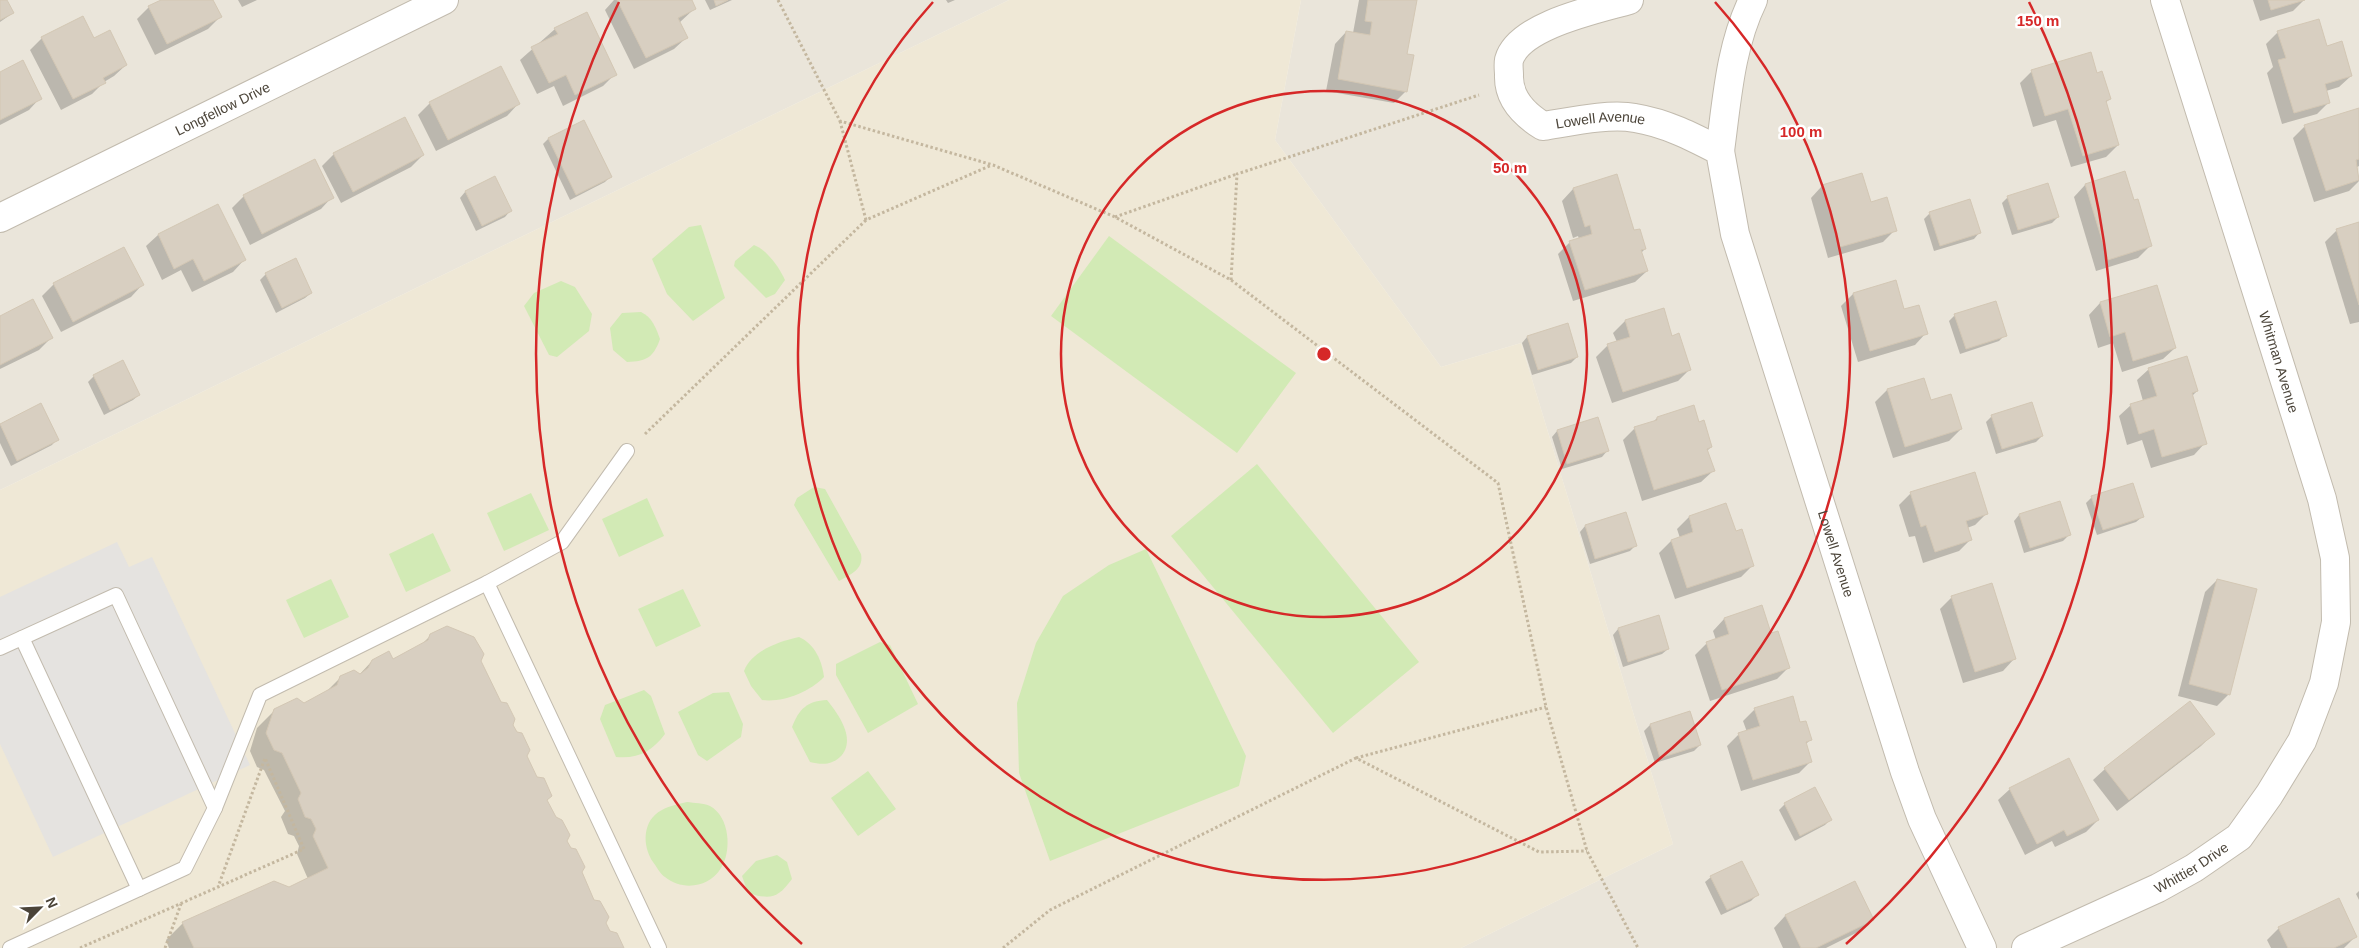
<svg xmlns="http://www.w3.org/2000/svg" width="2359" height="948" viewBox="0 0 2359 948" font-family="Helvetica,sans-serif">
<rect width="100%" height="100%" fill="#f6f3ec"/>
<!-- residential -->
<g fill="#eae5da">
<polygon points="0,0 1009,0 0,490"/>
<polygon points="1301,0 2359,0 2359,948 1461,948 1673,844 1521,343 1441,367 1275,140"/>
</g>
<!-- education -->
<polygon fill="#efe8d6" points="1009,0 1301,0 1275,140 1441,367 1521,343 1673,844 1461,948 0,948 0,490"/>
<!-- green -->
<g fill="#d2eab5">
<polygon points="701,225 725,298 693,321 667,294 652,259 689,227"/>
<polygon points="1109,236 1296,373 1237,453 1051,316"/>
<path d="M 754,245 C 767,250 779,267 785,280 L 775,294 L 766,298 L 734,266 L 735,261 Z"/>
<polygon points="561,281 575,287 592,314 589,331 557,357 549,355 524,306 534,293"/>
<path d="M 641,312 C 652,317 656,328 660,339 C 653,358 647,361 627,362 L 613,350 L 610,328 L 622,313 Z"/>
<polygon points="1257,464 1419,662 1333,733 1171,536"/>
<path d="M 814,487 L 825,489 L 861,554 C 864,569 851,574 839,581 L 794,505 L 797,498 Z"/>
<polygon points="531,493 549,530 504,551 487,513"/>
<polygon points="647,498 664,536 619,557 602,519"/>
<polygon points="433,533 451,571 406,592 389,554"/>
<polygon points="1146,549 1246,756 1239,786 1050,861 1019,773 1017,703 1036,643 1063,596 1109,565"/>
<polygon points="331,579 349,617 304,638 286,600"/>
<polygon points="683,589 701,626 656,647 638,609"/>
<path d="M 799,637 C 815,644 822,661 824,677 C 810,692 782,703 762,700 L 751,686 L 744,671 C 751,651 780,641 799,637 Z"/>
<polygon points="880,642 890,645 918,704 868,733 836,675 836,664"/>
<path d="M 644,690 L 651,696 L 665,734 C 652,751 639,759 616,757 L 600,719 L 605,705 Z"/>
<polygon points="729,692 743,724 741,737 707,761 698,755 678,712 713,693"/>
<path d="M 827,700 C 839,715 857,740 840,757 C 831,765 822,765 810,762 L 792,727 C 799,709 807,701 827,700 Z"/>
<polygon points="868,771 896,809 858,836 831,798"/>
<path d="M 687,802 C 694,803 704,803 710,806 C 730,817 732,851 721,868 C 709,888 682,891 665,877 C 660,874 657,867 653,862 C 642,846 642,820 662,810 C 669,806 679,804 687,802 Z"/>
<path d="M 777,855 L 787,862 L 792,879 C 778,898 771,900 748,893 L 742,876 L 756,861 Z"/>
</g>
<!-- parking -->
<polygon fill="#e5e3e0" points="117,542 129,567 152,557 250,765 53,857 0,744 0,597"/>
<!-- shadow -->
<g fill="#0003">
<polygon points="0,0 6,0 13,13 0,22"/>
<polygon points="162,0 212,0 220,17 208,29 155,55 137,19 149,7"/>
<polygon points="238,0 257,0 242,7"/>
<polygon points="614,0 690,0 694,9 679,23 686,38 674,49 634,69 605,10"/>
<polygon points="705,0 732,0 710,10"/>
<polygon points="946,0 955,0 948,3"/>
<polygon points="1359,0 1416,0 1406,55 1406,91 1394,103 1326,91 1335,44 1346,32 1353,33"/>
<polygon points="2253,0 2304,0 2293,11 2260,21"/>
<polygon points="555,29 615,74 603,86 563,106 554,86 537,94 520,60"/>
<polygon points="2278,32 2326,47 2351,76 2339,87 2326,91 2329,102 2317,114 2282,124 2267,73 2273,67 2266,44"/>
<polygon points="42,38 94,40 126,65 114,76 104,82 92,94 61,110 30,50"/>
<polygon points="2032,71 2097,74 2110,99 2105,103 2118,145 2106,157 2071,167 2056,120 2033,127 2020,83"/>
<polygon points="0,73 40,98 29,110 0,125"/>
<polygon points="430,103 518,104 507,116 436,151 418,115"/>
<polygon points="2359,109 2359,166 2357,167 2359,181 2349,191 2314,202 2293,138 2305,126"/>
<polygon points="584,122 611,176 605,182 570,200 543,144 548,139"/>
<polygon points="334,154 423,155 411,167 341,203 322,166"/>
<polygon points="494,178 510,211 505,217 476,231 460,198 465,192"/>
<polygon points="2085,185 2150,246 2138,258 2096,271 2074,197"/>
<polygon points="1822,186 1870,203 1895,230 1883,242 1828,258 1811,198"/>
<polygon points="1573,189 1633,232 1645,249 1641,253 1647,271 1635,282 1573,301 1558,254 1570,242 1579,239 1578,236 1573,238 1562,201"/>
<polygon points="244,196 332,197 321,209 250,245 232,208"/>
<polygon points="2008,197 2058,217 2052,223 2012,235 2002,203"/>
<polygon points="218,205 244,260 233,272 192,292 181,270 162,280 146,246 158,235"/>
<polygon points="1930,213 1979,233 1974,239 1934,251 1924,219"/>
<polygon points="2359,224 2359,322 2350,324 2325,242 2337,230"/>
<polygon points="266,274 311,293 305,298 276,313 260,280"/>
<polygon points="54,284 142,285 131,297 61,332 42,296"/>
<polygon points="1853,294 1904,310 1926,333 1915,345 1858,362 1841,306"/>
<polygon points="2100,303 2175,348 2163,359 2122,372 2113,343 2098,348 2089,315"/>
<polygon points="1663,309 1672,337 1689,370 1678,381 1612,403 1596,357 1608,345 1617,342 1613,333 1625,321"/>
<polygon points="1955,315 2005,335 1999,341 1960,354 1949,321"/>
<polygon points="0,318 51,338 39,350 0,369"/>
<polygon points="1527,337 1577,357 1571,363 1532,375 1522,343"/>
<polygon points="123,362 139,395 133,400 104,415 88,382 94,376"/>
<polygon points="2149,369 2197,391 2192,396 2205,443 2194,455 2151,468 2142,440 2127,445 2119,416 2131,405 2143,401 2137,380"/>
<polygon points="1923,379 1930,401 1961,429 1949,441 1893,458 1875,402 1887,390"/>
<polygon points="40,405 57,439 52,445 11,466 0,443 0,425"/>
<polygon points="1992,416 2042,436 2036,442 1996,454 1986,422"/>
<polygon points="1657,418 1698,423 1711,447 1707,451 1713,471 1701,482 1642,501 1623,440 1635,428 1652,423"/>
<polygon points="1597,419 1607,451 1602,457 1562,469 1552,437 1557,431"/>
<polygon points="1911,493 1987,513 1975,525 1967,528 1971,539 1959,551 1923,563 1915,536 1909,537 1899,505"/>
<polygon points="2092,497 2142,517 2136,522 2097,535 2086,503"/>
<polygon points="2019,515 2069,535 2063,541 2024,553 2014,521"/>
<polygon points="1689,517 1735,532 1753,565 1741,577 1675,599 1659,553 1671,541 1680,538 1677,529"/>
<polygon points="1585,526 1635,546 1630,551 1590,564 1580,532"/>
<polygon points="2217,580 2229,694 2217,706 2178,696 2205,592"/>
<polygon points="1952,597 2014,659 2003,671 1963,683 1940,609"/>
<polygon points="1724,619 1771,634 1789,667 1777,679 1710,701 1695,655 1707,643 1716,640 1713,631"/>
<polygon points="1618,629 1668,649 1662,654 1623,667 1613,635"/>
<polygon points="431,635 480,661 604,923 622,948 169,948 166,940 183,923 289,888 308,879 297,854 299,846 294,836 288,834 281,817 285,811 264,770 257,767 250,751 257,728 275,710 304,704 325,693 341,677 359,675 372,661 393,660 420,646"/>
<polygon points="1755,709 1800,724 1810,740 1805,745 1811,761 1799,773 1741,791 1727,746 1739,734 1747,732 1743,721"/>
<polygon points="1690,712 1700,745 1694,751 1655,763 1644,731 1650,725"/>
<polygon points="2213,734 2201,746 2117,811 2093,780 2105,769"/>
<polygon points="2010,789 2098,820 2086,832 2055,847 2052,841 2025,855 1998,800"/>
<polygon points="1785,804 1830,820 1825,825 1795,841 1779,810"/>
<polygon points="1711,877 1757,895 1751,901 1721,915 1705,882"/>
<polygon points="1855,883 1872,920 1860,931 1826,948 1783,948 1774,928 1785,916"/>
<polygon points="2359,891 2359,900 2356,894"/>
<polygon points="2279,928 2356,936 2344,948 2271,948 2267,940"/>
</g>
<!-- building -->
<g fill="#d8cfc1" stroke="#d3c7b4">
<polygon points="0,0 7,0 14,13 0,20"/>
<polygon points="161,0 213,0 222,17 167,44 148,6"/>
<polygon points="617,0 692,0 696,9 678,18 688,38 646,58"/>
<polygon points="714,0 728,0 716,6"/>
<polygon points="1368,0 1417,0 1407,54 1414,55 1407,92 1338,79 1346,31 1370,35 1372,22 1365,21"/>
<polygon points="2268,0 2305,0 2271,10"/>
<polygon points="587,12 617,75 575,95 566,75 549,83 531,47 558,34 554,28"/>
<polygon points="83,16 94,38 110,30 127,65 103,78 106,83 73,99 41,37"/>
<polygon points="2319,19 2327,46 2342,41 2352,76 2325,84 2330,103 2294,113 2278,60 2286,58 2277,31"/>
<polygon points="2091,52 2097,73 2102,71 2111,99 2106,101 2119,145 2083,156 2068,109 2045,116 2031,70"/>
<polygon points="23,60 42,99 0,120 0,72"/>
<polygon points="501,66 520,104 448,140 429,102"/>
<polygon points="2359,108 2359,159 2356,160 2359,180 2326,191 2304,125"/>
<polygon points="405,117 424,155 353,192 333,153"/>
<polygon points="584,120 612,177 576,195 548,138"/>
<polygon points="315,159 334,198 262,234 243,195"/>
<polygon points="2125,171 2134,200 2138,199 2152,246 2108,260 2085,184"/>
<polygon points="1862,173 1871,202 1887,197 1897,231 1840,247 1822,185"/>
<polygon points="1617,174 1634,230 1640,229 1646,249 1641,250 1648,271 1585,290 1569,241 1592,234 1590,225 1585,227 1573,188"/>
<polygon points="495,176 512,211 482,226 465,191"/>
<polygon points="2048,183 2059,217 2018,230 2007,196"/>
<polygon points="1970,199 1981,233 1940,246 1929,212"/>
<polygon points="218,204 246,260 204,281 193,259 174,269 158,234"/>
<polygon points="2359,222 2359,305 2336,229"/>
<polygon points="124,247 144,285 73,322 53,283"/>
<polygon points="296,258 312,293 282,308 265,273"/>
<polygon points="1896,280 1904,309 1919,305 1928,334 1870,351 1853,293"/>
<polygon points="2157,285 2176,348 2133,361 2125,332 2110,337 2100,302"/>
<polygon points="33,299 53,338 0,365 0,316"/>
<polygon points="1996,301 2007,336 1966,349 1954,314"/>
<polygon points="1664,308 1672,336 1679,333 1691,370 1623,392 1607,344 1630,337 1625,320"/>
<polygon points="1568,323 1578,357 1538,370 1527,336"/>
<polygon points="2187,356 2198,391 2192,393 2207,444 2162,457 2154,429 2139,434 2130,404 2157,396 2148,368"/>
<polygon points="123,360 140,395 110,410 93,375"/>
<polygon points="1924,378 1931,400 1951,394 1962,429 1905,447 1887,389"/>
<polygon points="2032,402 2043,436 2002,449 1991,415"/>
<polygon points="41,403 59,440 17,461 0,424"/>
<polygon points="1694,405 1699,422 1704,420 1712,447 1707,449 1715,471 1654,490 1634,427 1657,420 1657,417"/>
<polygon points="1598,417 1609,451 1567,464 1557,430"/>
<polygon points="1975,472 1988,514 1966,521 1972,540 1935,552 1926,525 1921,527 1910,492"/>
<polygon points="2133,483 2144,517 2103,530 2091,496"/>
<polygon points="2060,501 2071,535 2030,548 2019,514"/>
<polygon points="1726,503 1736,531 1742,529 1754,566 1687,588 1671,540 1693,532 1689,516"/>
<polygon points="1626,512 1637,546 1595,559 1585,525"/>
<polygon points="2217,579 2257,589 2230,695 2189,684"/>
<polygon points="1992,583 2016,659 1975,672 1951,596"/>
<polygon points="1762,605 1771,633 1778,631 1790,668 1722,690 1706,642 1729,634 1724,618"/>
<polygon points="1659,615 1669,649 1628,662 1618,628"/>
<polygon points="447,626 474,637 484,654 481,661 501,702 507,703 515,719 513,725 517,732 522,733 530,750 527,756 537,777 544,778 552,796 547,800 556,817 562,820 570,835 567,841 571,848 576,849 585,867 582,872 594,900 600,901 609,917 606,923 610,931 617,933 624,948 194,948 182,922 274,881 289,887 328,868 313,836 316,829 311,819 305,817 298,799 301,793 282,753 274,750 266,733 274,709 297,698 304,703 337,685 340,676 354,670 360,674 368,668 372,660 389,651 393,659 428,640 430,634"/>
<polygon points="1793,696 1800,722 1806,721 1812,740 1806,742 1812,762 1753,780 1738,733 1760,726 1754,708"/>
<polygon points="2190,701 2215,734 2129,800 2104,768"/>
<polygon points="1690,711 1701,745 1660,758 1650,724"/>
<polygon points="2069,758 2099,820 2067,836 2064,830 2037,844 2009,788"/>
<polygon points="1815,787 1832,820 1800,836 1784,803"/>
<polygon points="1742,861 1759,895 1727,910 1710,876"/>
<polygon points="1855,881 1874,920 1816,948 1801,948 1785,915"/>
<polygon points="2339,898 2357,937 2334,948 2288,948 2278,927"/>
</g>
<g fill="none" stroke-linecap="round" stroke-linejoin="round">
<!-- lane casing -->
<g stroke="#c2bbae" stroke-width="16">
<g id="lane">
<polyline points="627,451 562,542 487,583 659,948"/>
<polyline points="22,638 139,889"/>
<polyline points="0,648 116,595 215,808 185,868 10,948"/>
<polyline points="215,808 260,695 487,583"/>
</g>
</g>
<!-- street casing -->
<g stroke="#c2bbae" stroke-width="30">
<g id="street">
<path id="s1" d="M 1629,0 C 1598,9 1519,25 1509,60 C 1508,65 1509,71 1509,75 C 1508,99 1525,115 1543,126 C 1569,122 1609,113 1635,118 C 1666,123 1693,137 1720,151 L 1735,234 L 1905,772 L 1922,819 L 1982,948"/>
<path d="M 1720,151 C 1727,100 1730,47 1753,0"/>
<path id="s2" d="M 0,218 L 444,0"/>
<path id="s3" d="M 2026,948 L 2158,888 L 2194,868 L 2239,837 L 2269,795 L 2302,741 L 2324,683 L 2336,622 L 2335,558 L 2322,499 L 2165,0"/>
</g>
</g>
<!-- path -->
<g stroke="#c4b79f" stroke-width="3" stroke-dasharray="2.5 2.5" stroke-linecap="butt">
<polyline points="778,0 840,121 993,165 1115,217 1231,280 1498,483 1546,707 1587,851 1638,948"/>
<polyline points="840,121 866,220 992,165"/>
<polyline points="1115,217 1237,174"/>
<polyline points="1231,280 1237,174 1479,95"/>
<polyline points="645,434 866,220"/>
<polyline points="1356,758 1546,707"/>
<polyline points="80,948 304,849 265,758 218,887"/>
<polyline points="165,948 181,904"/>
<polyline points="1003,948 1050,910 1356,758 1539,852 1587,851"/>
</g>
<!-- lane -->
<use href="#lane" stroke="#fff" stroke-width="14"/>
<!-- street -->
<use href="#street" stroke="#fff" stroke-width="28"/>
</g>
<!-- distance rings -->
<g fill="none" stroke="#d62828" stroke-width="2.5">
<circle cx="1324" cy="354" r="263"/>
<path d="M1715 2A526 526 0 1 1 933 2"/>
<path d="M802 944A788 788 0 0 1 619 2M2029 2A788 788 0 0 1 1846 944"/>
</g>
<g text-anchor="middle" dominant-baseline="central" stroke-width="5" stroke-linejoin="round" paint-order="stroke">
<!-- street labels -->
<g font-size="14" fill="#4b4439" stroke="#fff">
<text stroke="none"><textPath href="#s2" startOffset="248">Longfellow Drive</textPath></text>
<text stroke="none"><textPath href="#s1" startOffset="276">Lowell Avenue</textPath></text>
<text transform="translate(2279 362) rotate(73)">Whitman Avenue</text>
<text stroke="none"><textPath href="#s1" startOffset="822">Lowell Avenue</textPath></text>
<text stroke="none"><textPath href="#s3" startOffset="184">Whittier Drive</textPath></text>
</g>
</g>
<circle cx="1324" cy="354" r="8" fill="#d62828" stroke="#fff" stroke-width="2.5"/>
<g font-size="15" text-anchor="middle" font-weight="bold" fill="#d62828" stroke="#fff" stroke-width="5" stroke-linejoin="round" paint-order="stroke">
<text x="2038" y="26">150 m</text>
<text x="1801" y="137">100 m</text>
<text x="1510" y="173">50 m</text>
</g>
<!-- north arrow -->
<g transform="translate(40 908) rotate(66)" stroke="#ffffff" stroke-width="4" paint-order="stroke">
<path d="M0-4L9 19L0 12L-9 19Z" fill="#4b4439"/>
<text y="-8" font-size="14" font-weight="bold" text-anchor="middle" fill="#4b4439">N</text>
</g>
</svg>
